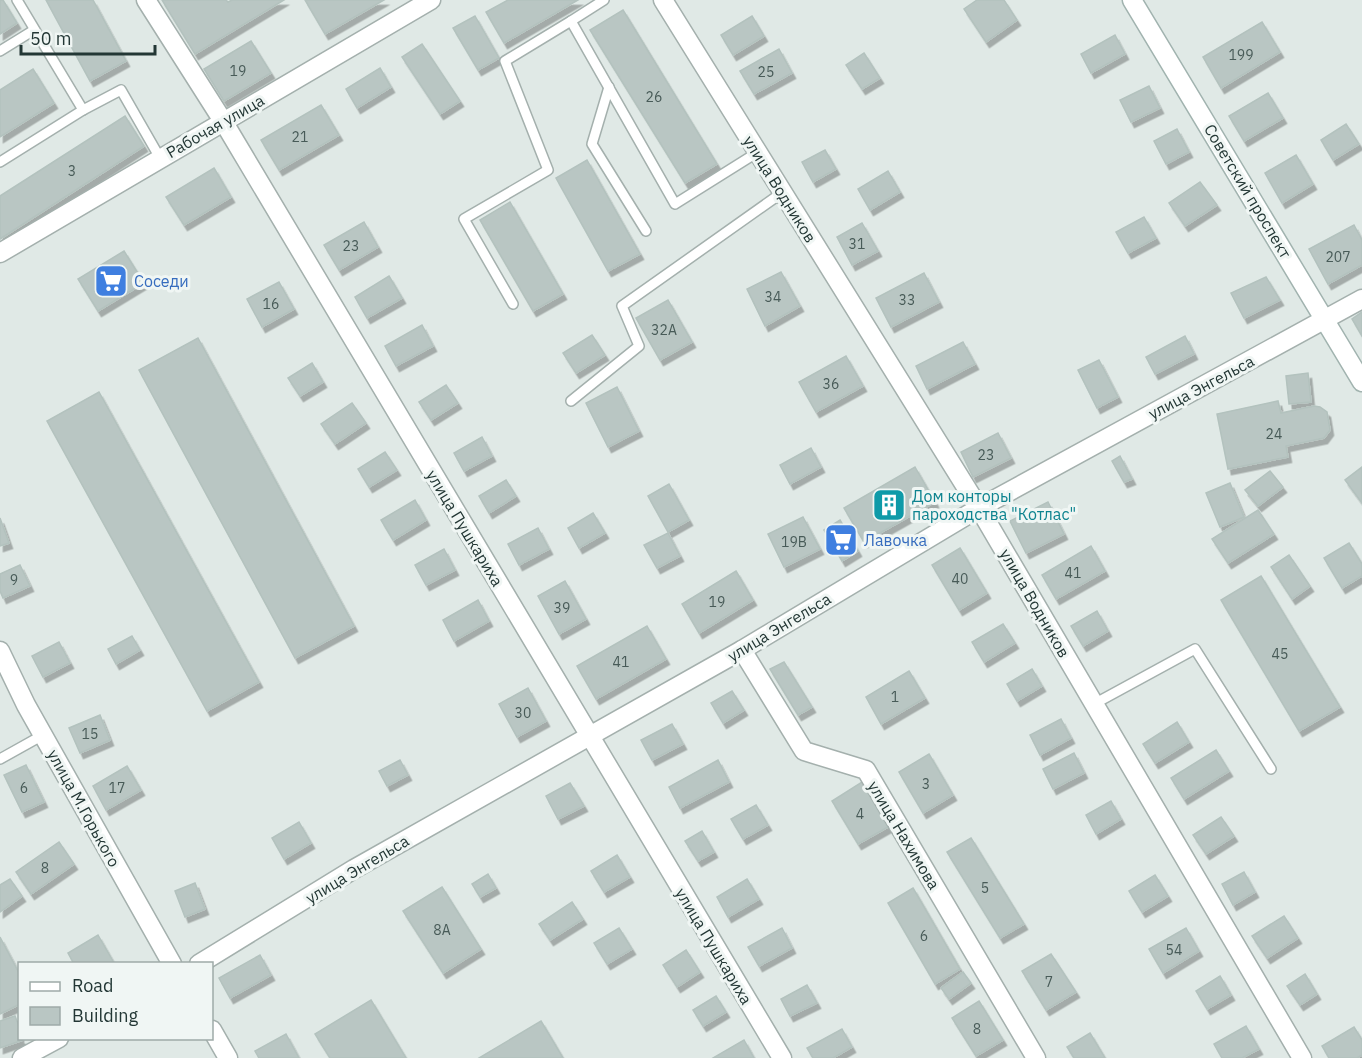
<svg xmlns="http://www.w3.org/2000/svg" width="1362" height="1058" viewBox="0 0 1362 1058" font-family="'IBM Plex Sans',sans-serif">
<defs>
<filter id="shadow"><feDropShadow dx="3.5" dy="5.5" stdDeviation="0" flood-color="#0004"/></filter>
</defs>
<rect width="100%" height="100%" fill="#e0e9e6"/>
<!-- building -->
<g fill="#b9c6c3" stroke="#b3c2be" stroke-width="1.5" filter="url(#shadow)">
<polygon points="0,0 3,0 17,23 0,34"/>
<polygon points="46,0 93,0 126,61 90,81"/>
<polygon points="162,0 226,0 228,2 232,0 284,0 195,54"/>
<polygon points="305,0 384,0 325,34"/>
<polygon points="508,0 578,0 504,43 486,12"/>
<polygon points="977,0 1004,0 1017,20 986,42 964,9"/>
<polygon points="623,10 717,164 685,183 590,30"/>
<polygon points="475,16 499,58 478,70 453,28"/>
<polygon points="752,16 764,36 733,55 721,35"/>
<polygon points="1262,22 1280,52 1221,88 1203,57"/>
<polygon points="1115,35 1125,54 1091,73 1081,54"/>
<polygon points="251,41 271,73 224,101 204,69"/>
<polygon points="422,44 460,101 440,114 402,57"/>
<polygon points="779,49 792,73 754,94 740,71"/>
<polygon points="864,53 880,78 862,89 846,65"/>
<polygon points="380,68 391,87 357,108 346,89"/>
<polygon points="33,69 54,103 0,137 0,90"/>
<polygon points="1149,86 1160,108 1131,122 1120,100"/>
<polygon points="1268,93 1283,118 1244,141 1229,116"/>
<polygon points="321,105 339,135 279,170 261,140"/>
<polygon points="125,116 144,146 0,239 0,196"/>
<polygon points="1346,124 1359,144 1333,160 1321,140"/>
<polygon points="1177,129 1189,152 1166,164 1154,141"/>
<polygon points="825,150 836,169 813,182 802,162"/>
<polygon points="1296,155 1313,184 1282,203 1265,173"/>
<polygon points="587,160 640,254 608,271 556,178"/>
<polygon points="214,168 231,197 184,225 166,197"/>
<polygon points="888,171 900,192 870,210 858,189"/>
<polygon points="1200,182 1217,205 1185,226 1169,203"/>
<polygon points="510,202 563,294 533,311 480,220"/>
<polygon points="1144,217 1156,238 1128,253 1116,232"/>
<polygon points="364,222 378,247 339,270 324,245"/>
<polygon points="862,223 878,251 852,265 837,237"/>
<polygon points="1354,225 1362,240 1362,265 1328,284 1309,249"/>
<polygon points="124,251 144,283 98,311 78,279"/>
<polygon points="781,272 800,306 765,326 747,289"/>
<polygon points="924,273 939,302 891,327 876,298"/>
<polygon points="389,276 402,298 367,318 355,297"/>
<polygon points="1266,277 1280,300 1244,318 1231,293"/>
<polygon points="279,282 294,309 262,327 247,299"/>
<polygon points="668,300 692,342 660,360 636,318"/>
<polygon points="1362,312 1362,336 1352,319"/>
<polygon points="422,325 433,346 396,366 385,346"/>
<polygon points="592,335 605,355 576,373 563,353"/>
<polygon points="1185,336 1194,354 1155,374 1146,357"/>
<polygon points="198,338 354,626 295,658 139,370"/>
<polygon points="963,342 975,364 927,389 916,366"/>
<polygon points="846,356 863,386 816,412 799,382"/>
<polygon points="1099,360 1118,397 1097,408 1078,370"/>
<polygon points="312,363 323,382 300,396 288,378"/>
<polygon points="1308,373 1311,402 1289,404 1286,376"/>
<polygon points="446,385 458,403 431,420 419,402"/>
<polygon points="617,387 639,431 608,447 586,403"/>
<polygon points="99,392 259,682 207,711 47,421"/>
<polygon points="1278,401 1281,413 1314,406 1320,407 1327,412 1330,430 1324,438 1286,446 1288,457 1228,469 1217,414"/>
<polygon points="352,403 366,423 335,444 321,424"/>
<polygon points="998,433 1011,458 973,477 961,452"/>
<polygon points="482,437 492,456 464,471 454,453"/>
<polygon points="811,448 821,467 790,484 780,465"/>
<polygon points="385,452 397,470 369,487 358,469"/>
<polygon points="1120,456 1132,479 1124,482 1112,461"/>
<polygon points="915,467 935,502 864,542 844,508"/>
<polygon points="1362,467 1362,503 1345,480"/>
<polygon points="1270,471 1283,487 1258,506 1245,490"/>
<polygon points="506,480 516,496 489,513 479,496"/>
<polygon points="1230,483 1244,517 1220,527 1206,493"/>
<polygon points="669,484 689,520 668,532 648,496"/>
<polygon points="415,500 426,520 393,540 381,520"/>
<polygon points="1048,502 1064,534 1026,553 1010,521"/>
<polygon points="1258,510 1274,534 1228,563 1212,539"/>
<polygon points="593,513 605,533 579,548 568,528"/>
<polygon points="803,517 820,549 784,567 768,534"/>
<polygon points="0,518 9,543 0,546"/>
<polygon points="840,520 858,551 842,561 824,530"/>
<polygon points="538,528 549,549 519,565 508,544"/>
<polygon points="668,533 680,556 657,568 644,545"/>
<polygon points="1349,543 1362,564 1362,576 1342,588 1324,558"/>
<polygon points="1091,546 1105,571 1056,599 1042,575"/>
<polygon points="960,548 987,593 959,610 932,565"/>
<polygon points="444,549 455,570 426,585 415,565"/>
<polygon points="1289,555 1310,586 1292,599 1271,567"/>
<polygon points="20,565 30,586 3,598 0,591 0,574"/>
<polygon points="736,571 753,600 699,633 682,604"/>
<polygon points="1261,576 1340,707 1299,731 1221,600"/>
<polygon points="565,581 586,619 559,634 538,596"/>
<polygon points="478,600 489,621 454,641 443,620"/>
<polygon points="1097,611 1108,631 1083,646 1071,626"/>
<polygon points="1003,624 1015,643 984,662 972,642"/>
<polygon points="647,626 666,659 596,699 577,666"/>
<polygon points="132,636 140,650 116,664 108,649"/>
<polygon points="59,642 70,663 43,677 32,656"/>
<polygon points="784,662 812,707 798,715 770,669"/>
<polygon points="1032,669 1042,686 1017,701 1007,684"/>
<polygon points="909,671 925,698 881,724 866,697"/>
<polygon points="528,688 546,721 517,737 499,704"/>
<polygon points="732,691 744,710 723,723 711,703"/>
<polygon points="100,715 110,740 80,753 69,728"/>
<polygon points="1061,719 1071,738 1040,755 1030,735"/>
<polygon points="1177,722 1189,742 1155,763 1143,744"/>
<polygon points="672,724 683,744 652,760 641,740"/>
<polygon points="1216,750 1229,771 1184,799 1171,778"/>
<polygon points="1074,753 1084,773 1053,789 1043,769"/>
<polygon points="929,754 953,795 923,813 899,772"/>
<polygon points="400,760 408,775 387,786 379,771"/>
<polygon points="718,760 729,782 680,808 669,787"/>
<polygon points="26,765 44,802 22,812 4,775"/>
<polygon points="127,766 141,790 106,810 93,786"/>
<polygon points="862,782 888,827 858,844 832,801"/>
<polygon points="570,783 584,806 558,819 546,796"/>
<polygon points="1111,801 1121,819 1096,834 1086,815"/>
<polygon points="756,805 768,825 743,839 731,819"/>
<polygon points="1221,817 1234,836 1206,854 1193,835"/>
<polygon points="299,822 311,843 284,859 272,838"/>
<polygon points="702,831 714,852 698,861 685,841"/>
<polygon points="971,838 1024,924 1000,938 947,852"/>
<polygon points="59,842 74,864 31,894 16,872"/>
<polygon points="617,855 630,877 604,892 591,871"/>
<polygon points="1244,872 1255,892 1233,905 1222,884"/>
<polygon points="488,874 496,888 480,897 472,884"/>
<polygon points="1155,875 1168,896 1142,912 1129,891"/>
<polygon points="10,879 22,896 0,912 0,885"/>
<polygon points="747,879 759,899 728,917 717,897"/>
<polygon points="195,883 205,909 185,917 175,891"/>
<polygon points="442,887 481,949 443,973 403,911"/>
<polygon points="913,888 960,969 935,984 888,903"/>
<polygon points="572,902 583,919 550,940 539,924"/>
<polygon points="1284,916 1298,938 1267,958 1252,936"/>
<polygon points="619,928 632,949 607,964 594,943"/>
<polygon points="782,928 792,948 759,966 748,947"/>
<polygon points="1186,928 1199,951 1163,973 1149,949"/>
<polygon points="98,935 114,963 74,964 68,953"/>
<polygon points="0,937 20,975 20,1004 0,1014"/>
<polygon points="686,950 700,972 677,987 663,965"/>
<polygon points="1051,954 1076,992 1046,1010 1022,971"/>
<polygon points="260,955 271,975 230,998 219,978"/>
<polygon points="963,972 971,983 949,999 941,988"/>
<polygon points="1305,974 1317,994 1300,1005 1287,986"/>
<polygon points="1220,976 1231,995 1207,1009 1196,991"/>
<polygon points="807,985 817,1003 790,1016 781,999"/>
<polygon points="716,996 726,1012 703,1026 693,1010"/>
<polygon points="371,1000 406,1058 330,1058 315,1034"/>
<polygon points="979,1001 1003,1040 976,1056 952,1018"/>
<polygon points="15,1016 20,1029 20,1038 23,1040 0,1048 0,1021"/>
<polygon points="541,1021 563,1058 479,1058"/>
<polygon points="1246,1026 1259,1049 1242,1058 1222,1058 1214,1044"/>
<polygon points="1354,1027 1362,1040 1362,1055 1357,1058 1329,1058 1322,1046"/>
<polygon points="842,1029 852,1047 833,1058 813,1058 807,1048"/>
<polygon points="1090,1033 1105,1058 1074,1058 1067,1047"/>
<polygon points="286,1034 299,1058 259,1058 255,1051"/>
<polygon points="744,1040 754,1058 713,1058"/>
</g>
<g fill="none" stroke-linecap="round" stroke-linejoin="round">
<!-- lane casing -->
<g stroke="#a4b0ad" stroke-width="12">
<g id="lane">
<polyline points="17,0 83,110"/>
<polyline points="604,0 571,21 675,204 758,152"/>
<polyline points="0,51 34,30"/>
<polyline points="609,87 592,144 646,231"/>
<polyline points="0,162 83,110 121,90 160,158"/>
<polyline points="513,304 464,219 548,170 505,61 571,21"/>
<polyline points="571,401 639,346 622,306 783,192"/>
<polyline points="1094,704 1195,649 1271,769"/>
<polyline points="0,759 43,735"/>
</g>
</g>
<!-- street casing -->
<g stroke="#a4b0ad" stroke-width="21">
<g id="street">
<polyline points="146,0 223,121 782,1058"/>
<polyline points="663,0 979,508 1302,1058"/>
<polyline points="0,253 431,0"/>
<polyline points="742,650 804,751 866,770 1036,1058"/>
<polyline points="0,651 26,705 172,964"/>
<polyline points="199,964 354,869 742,650 979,508 1362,299"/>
<polyline points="212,1030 228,1058"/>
<polyline points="22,1058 59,1038"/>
</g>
</g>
<!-- secondary casing -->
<g stroke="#a1b3af" stroke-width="21">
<polyline id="secondary" points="1132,0 1362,382"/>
</g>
<!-- lane -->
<use href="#lane" stroke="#fff" stroke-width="9"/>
<!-- street -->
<use href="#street" stroke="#fff" stroke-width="18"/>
<!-- secondary -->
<use href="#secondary" stroke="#fff" stroke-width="18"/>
</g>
<!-- icons -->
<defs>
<g id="supermarket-square" transform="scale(1.725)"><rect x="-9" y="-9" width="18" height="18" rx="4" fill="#3f7fe0" stroke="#f0f6f4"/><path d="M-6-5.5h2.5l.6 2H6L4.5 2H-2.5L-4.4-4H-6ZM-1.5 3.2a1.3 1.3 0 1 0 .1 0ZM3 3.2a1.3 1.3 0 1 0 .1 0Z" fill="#fff"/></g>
<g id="building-square" transform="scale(1.725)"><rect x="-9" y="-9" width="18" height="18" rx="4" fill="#0f9aa8" stroke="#f0f6f4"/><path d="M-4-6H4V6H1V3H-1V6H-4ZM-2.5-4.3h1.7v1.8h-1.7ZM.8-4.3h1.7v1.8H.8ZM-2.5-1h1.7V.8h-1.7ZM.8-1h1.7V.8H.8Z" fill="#fff"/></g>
</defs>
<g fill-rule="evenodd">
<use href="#supermarket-square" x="111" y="281"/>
<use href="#building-square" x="889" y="505"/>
<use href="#supermarket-square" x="841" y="540"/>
</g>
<g text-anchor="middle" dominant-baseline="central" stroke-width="6" stroke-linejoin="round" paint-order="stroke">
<!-- number labels -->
<g font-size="14" fill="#485b58">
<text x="1241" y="55">199</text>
<text x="238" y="71">19</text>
<text x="766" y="72">25</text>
<text x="654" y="97">26</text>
<text x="300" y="137">21</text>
<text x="72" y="171">3</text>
<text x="857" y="244">31</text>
<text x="351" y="246">23</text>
<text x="1338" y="257">207</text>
<text x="773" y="297">34</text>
<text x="907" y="300">33</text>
<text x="271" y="304">16</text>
<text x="664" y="330">32А</text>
<text x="831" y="384">36</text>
<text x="1274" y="434">24</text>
<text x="986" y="455">23</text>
<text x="794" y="542">19В</text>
<text x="1073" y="573">41</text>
<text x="960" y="579">40</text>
<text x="14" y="580">9</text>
<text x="717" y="602">19</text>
<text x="562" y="608">39</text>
<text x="1280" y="654">45</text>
<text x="621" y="662">41</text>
<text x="895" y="697">1</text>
<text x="523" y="713">30</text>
<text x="90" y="734">15</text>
<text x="926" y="784">3</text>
<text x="24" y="788">6</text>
<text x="117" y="788">17</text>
<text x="860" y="814">4</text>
<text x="45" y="868">8</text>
<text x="985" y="888">5</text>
<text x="442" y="930">8А</text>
<text x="924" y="936">6</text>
<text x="1174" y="950">54</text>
<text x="1049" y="982">7</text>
<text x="977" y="1029">8</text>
</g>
<!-- street labels -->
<g font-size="16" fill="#233735" stroke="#f0f6f4">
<text transform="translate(215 126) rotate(-30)">Рабочая улица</text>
<text transform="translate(780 189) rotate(58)">улица Водников</text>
<text transform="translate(1248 191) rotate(59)">Советский проспект</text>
<text transform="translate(1201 387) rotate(-28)">улица Энгельса</text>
<text transform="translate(465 528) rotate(59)">улица Пушкариха</text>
<text transform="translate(1035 603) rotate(60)">улица Водников</text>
<text transform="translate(779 627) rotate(-31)">улица Энгельса</text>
<text transform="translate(84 808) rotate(61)">улица М.Горького</text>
<text transform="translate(904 835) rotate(59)">улица Нахимова</text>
<text transform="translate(357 869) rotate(-31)">улица Энгельса</text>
<text transform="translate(714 946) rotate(59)">улица Пушкариха</text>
</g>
<!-- shop labels -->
<g font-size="16" fill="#366cbe" stroke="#f0f6f4" text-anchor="start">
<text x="134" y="281">Соседи</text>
<text x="864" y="540">Лавочка</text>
</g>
<!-- culture labels -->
<g font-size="16" fill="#0d838f" stroke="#f0f6f4" text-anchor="start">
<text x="912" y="496">Дом конторы<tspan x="912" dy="18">пароходства "Котлас"</tspan></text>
</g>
</g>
<!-- legend -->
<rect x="18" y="962" width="195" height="78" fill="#f0f6f4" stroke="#9eaaa8" stroke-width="1.5"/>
<rect x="30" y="982" width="30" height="9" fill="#ffffff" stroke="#9eaaa8" stroke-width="1.5"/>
<text x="72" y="992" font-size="18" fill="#233735">Road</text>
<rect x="30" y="1007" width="30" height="18" fill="#b9c6c3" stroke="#9eaaa8" stroke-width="1.5"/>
<text x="72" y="1022" font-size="18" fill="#233735">Building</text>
<!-- scale -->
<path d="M21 45v9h134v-9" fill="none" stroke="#233735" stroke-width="3"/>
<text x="30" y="45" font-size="18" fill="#233735" stroke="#f0f6f4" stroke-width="4.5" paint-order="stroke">50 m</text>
</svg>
